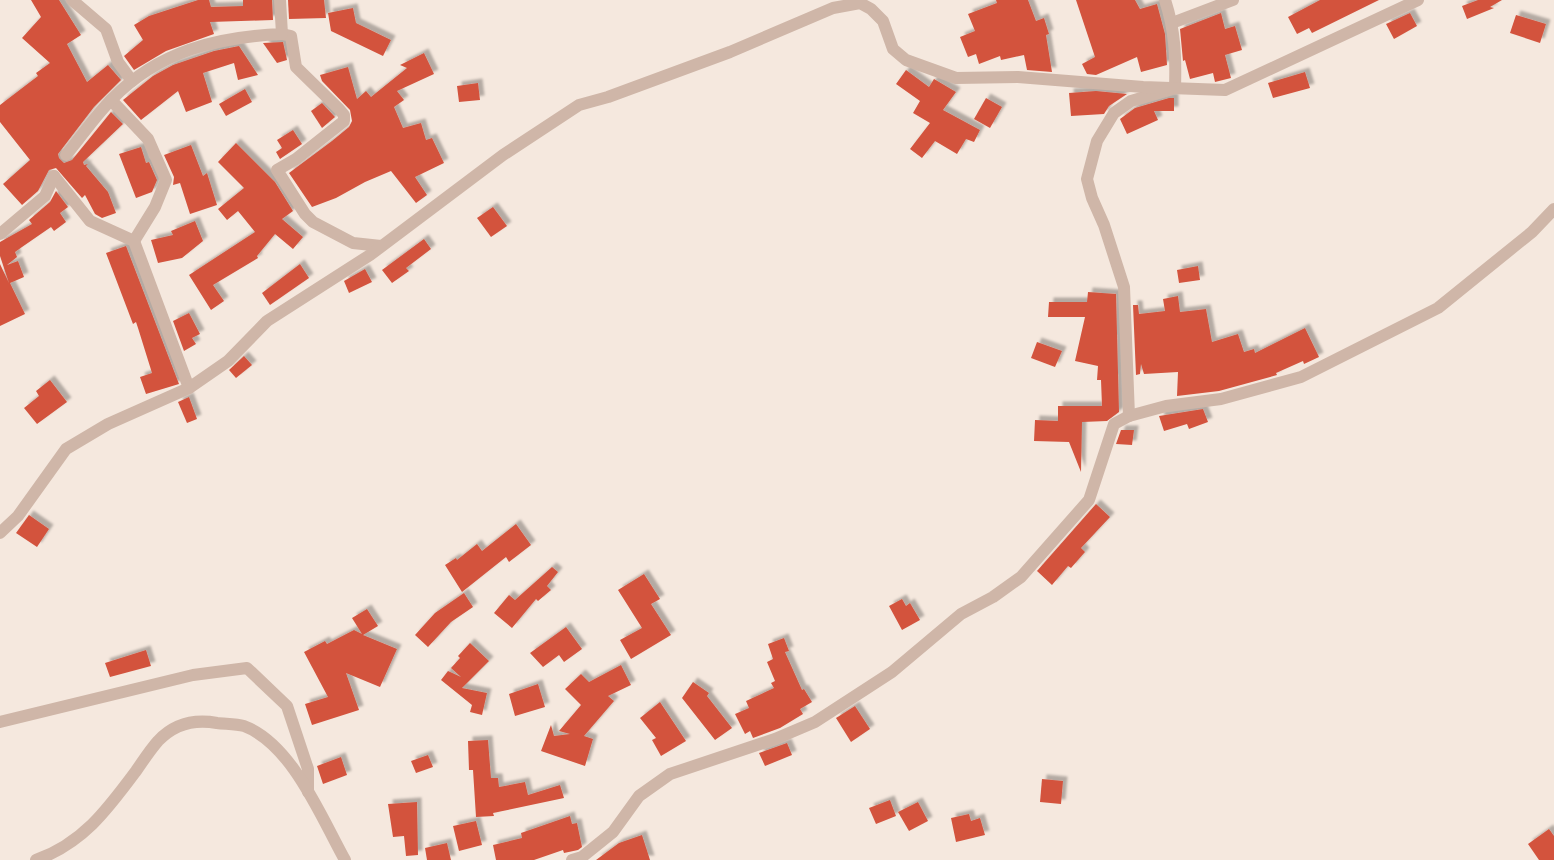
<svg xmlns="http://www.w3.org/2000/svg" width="1554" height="860" viewBox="0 0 1554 860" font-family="Figtree,sans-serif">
<defs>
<filter id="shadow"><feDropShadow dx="4.5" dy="-4.5" stdDeviation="1" flood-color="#0004"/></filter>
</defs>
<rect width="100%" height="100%" fill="#f5e8de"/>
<!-- building -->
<g fill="#d3533e" filter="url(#shadow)">
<polygon points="31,0 59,0 81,35 67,44 87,82 108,65 121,80 94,107 58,154 59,158 64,163 72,160 111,112 123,124 83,162 84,165 88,164 86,166 108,192 116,213 102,218 95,214 85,195 82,198 56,168 49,170 38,191 22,205 3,184 30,160 0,122 0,105 38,76 36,73 50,63 22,38 41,17"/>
<polygon points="198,0 209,0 211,7 243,6 243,0 272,0 273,20 210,22 214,34 166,51 134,70 124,56 143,40 134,25 149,16"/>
<polygon points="288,0 324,0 326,18 289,19"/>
<polygon points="996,0 1028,0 1036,21 1044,18 1049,34 1046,35 1052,72 1027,70 1024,55 1001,60 1000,56 979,64 976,54 968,57 960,37 975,31 968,14 997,3"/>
<polygon points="1076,0 1135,0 1140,9 1157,4 1165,34 1167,65 1141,72 1137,57 1096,75 1087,74 1082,64 1095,57"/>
<polygon points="1320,0 1379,0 1312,33 1309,28 1297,34 1288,17"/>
<polygon points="1478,0 1502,0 1490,7 1494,8 1467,19 1462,6"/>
<polygon points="353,8 356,23 391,40 383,56 331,31 328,13"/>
<polygon points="1221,13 1225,29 1235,26 1242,50 1225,55 1231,78 1215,82 1213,73 1190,79 1185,60 1183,61 1180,29"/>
<polygon points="1410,13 1417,26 1394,39 1386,24"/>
<polygon points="1516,15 1546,24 1540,43 1510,33"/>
<polygon points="283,42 287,60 277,63 263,43"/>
<polygon points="239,46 258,75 238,80 234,63 203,73 212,102 186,112 178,91 141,120 123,100 153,76 173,65 214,51"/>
<polygon points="424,53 434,74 397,91 404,100 394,107 403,128 421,123 426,140 432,138 444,163 415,177 427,195 416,203 391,171 365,182 336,198 312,207 289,173 332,141 349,127 352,121 350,110 322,81 320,75 348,67 357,99 366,91 371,97 407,68 400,65"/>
<polygon points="906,70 929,87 934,79 956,92 943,110 980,130 974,142 966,139 957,154 935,141 922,158 910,149 930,123 913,113 920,101 896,84"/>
<polygon points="1305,72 1310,88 1273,98 1268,83"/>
<polygon points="478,83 480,100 459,102 457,86"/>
<polygon points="245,89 252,102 226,116 219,104"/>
<polygon points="1096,91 1127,94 1109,106 1104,114 1071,116 1069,93"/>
<polygon points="986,98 1002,107 990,128 974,119"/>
<polygon points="1169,98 1174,98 1174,111 1154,111 1158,120 1127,134 1120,119 1135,108"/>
<polygon points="322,103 335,117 322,128 311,111"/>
<polygon points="293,130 302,144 280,159 276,152 282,148 277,140"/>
<polygon points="236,143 275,182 293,211 282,219 303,237 293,249 275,234 257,256 258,258 213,285 224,301 211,310 189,275 255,232 238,211 227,220 218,209 244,188 218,162"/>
<polygon points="191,145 203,176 207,173 217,205 190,214 180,183 173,185 174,177 164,155"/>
<polygon points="141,147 146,163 149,162 157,180 152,192 136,198 119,154"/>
<polygon points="56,191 68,207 60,213 66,222 54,231 51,227 22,247 15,252 17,257 7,265 18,261 24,277 10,283 25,314 0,326 0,264 9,283 0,256 0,242 32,224 29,220 50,202"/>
<polygon points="493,207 507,226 491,237 477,218"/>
<polygon points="195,221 203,241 182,258 158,263 151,240 173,235 171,231"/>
<polygon points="424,239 431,249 406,268 409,271 392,283 382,270"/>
<polygon points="126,246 179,384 146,394 140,377 152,373 138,328 136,322 133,324 106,253"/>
<polygon points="300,264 309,278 270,305 262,293"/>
<polygon points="1198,266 1200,280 1179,283 1177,270"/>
<polygon points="365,269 372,282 349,293 344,281"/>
<polygon points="1088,292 1116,294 1119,412 1107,421 1082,422 1081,472 1069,442 1034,441 1035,420 1058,421 1058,406 1102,406 1101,380 1097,380 1098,366 1075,361 1085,317 1048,317 1049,302 1087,302"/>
<polygon points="1178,296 1180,312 1206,309 1212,342 1238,334 1244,352 1254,349 1255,353 1305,328 1319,357 1304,364 1303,361 1276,373 1277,375 1219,391 1177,396 1178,372 1144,374 1141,364 1140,374 1136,375 1133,305 1138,305 1139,314 1165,311 1163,299"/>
<polygon points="189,313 200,334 192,338 196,344 184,351 173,321"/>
<polygon points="1037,342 1062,351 1055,367 1031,358"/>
<polygon points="244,356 252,365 236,378 229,370"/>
<polygon points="50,380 67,402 37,424 24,408 39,396 36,391"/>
<polygon points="189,397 197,419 187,423 178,402"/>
<polygon points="1203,409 1208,422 1189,429 1187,424 1164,431 1159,416"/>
<polygon points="1121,430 1134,430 1132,445 1116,444"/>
<polygon points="1096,504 1110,517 1081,548 1085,552 1071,568 1068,566 1052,585 1037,571"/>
<polygon points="29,515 49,529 37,547 16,533"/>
<polygon points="516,524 531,545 509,562 506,557 462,592 445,565 456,558 457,560 477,544 482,551"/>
<polygon points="552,567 558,572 547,586 551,590 538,601 536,599 512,628 494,613 509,595 515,600"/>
<polygon points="644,574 660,599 651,604 671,635 631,659 620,640 642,628 618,590"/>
<polygon points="464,593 473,607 451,622 428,647 415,635 435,613"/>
<polygon points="902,599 906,606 910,603 920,620 902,630 889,606"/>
<polygon points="367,609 378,626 363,635 397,649 380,687 346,673 359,710 312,725 305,704 328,697 304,652 325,641 327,644 354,630 362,634 352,618"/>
<polygon points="566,627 582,649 564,662 559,655 543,667 530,653"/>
<polygon points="784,638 789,651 785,652 802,690 804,689 812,702 800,709 803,714 780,728 753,738 750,731 745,734 735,714 749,708 746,701 774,688 771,683 775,681 767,662 773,659 768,644"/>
<polygon points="470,643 489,661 462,688 487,693 482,715 470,712 472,705 441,680 448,671 461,677 451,668 460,658 458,656"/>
<polygon points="146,650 151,666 110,677 105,663"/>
<polygon points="621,665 631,685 608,696 614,701 584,736 593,739 585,766 541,751 551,725 554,736 570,734 559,731 581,705 565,689 581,674 589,682"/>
<polygon points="693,682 709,693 707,696 732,728 715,740 682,698"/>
<polygon points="538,684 545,707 515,716 509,694"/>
<polygon points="660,702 686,741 661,756 652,740 656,738 640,718"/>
<polygon points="855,706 870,729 851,742 836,718"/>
<polygon points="488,740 491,778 498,778 499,787 525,782 528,795 560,785 564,798 493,813 494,816 476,817 473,770 469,770 468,741"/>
<polygon points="787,743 792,755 765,766 759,753"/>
<polygon points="428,755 433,767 416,773 411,761"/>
<polygon points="341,757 347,775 323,784 317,766"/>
<polygon points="1042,779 1063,781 1061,804 1040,802"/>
<polygon points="890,800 896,816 876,824 869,808"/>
<polygon points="417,802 418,855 406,856 404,836 393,837 388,804"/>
<polygon points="918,802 928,821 909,831 898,812"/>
<polygon points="969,814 971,821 980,818 985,835 956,842 951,818"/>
<polygon points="570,816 572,824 577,823 582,847 578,850 564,853 563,850 534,860 496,860 493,845 522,838 521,833"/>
<polygon points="476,821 482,845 459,851 453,826"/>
<polygon points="1549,829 1554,836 1554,860 1539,860 1528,844"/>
<polygon points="642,835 650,860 596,860 619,843"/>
<polygon points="447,843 451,860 427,860 425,848"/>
</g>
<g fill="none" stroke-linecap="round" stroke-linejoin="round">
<!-- minor -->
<g stroke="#cfb6a8" stroke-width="12">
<polyline points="72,0 106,29 118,62 132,81"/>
<polyline points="1172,23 1233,0"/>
<polyline points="282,34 291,36 296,67 339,109 344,115 344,121 296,159 277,170 305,214 313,222 353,243 381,246"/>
<polyline points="111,100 148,139 166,180 155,207 134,241"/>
<path d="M 66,155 C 81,137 95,116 112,99 C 159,51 216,37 282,34 L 280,0"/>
<polyline points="54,176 90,221 134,241 189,388"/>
<polyline points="0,234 45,196 54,176"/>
<path d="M 1129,416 L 1124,287 L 1104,225 L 1092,198 L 1087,179 L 1097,141 L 1114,113 L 1131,101 L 1175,88 C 1176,57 1175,30 1165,0"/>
<polyline points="0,533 18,516 66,449 108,424 189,388 228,361 267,321 370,255 503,155 579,105 608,97 730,52 833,8 860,3 871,9 883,21 893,49 906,60 956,78 1018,77 1143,87 1225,90 1418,0"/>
<polyline points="0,722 193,675 247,668 287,706 308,769 308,792"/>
<path d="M 36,860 C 83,843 107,810 136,771 C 143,761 150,750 158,741 C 174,724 195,719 217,723 C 225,724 236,724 244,726 C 292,744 321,817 345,860"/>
<polyline points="572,860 582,857 613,832 639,796 670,774 775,739 815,722 892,672 961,614 993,597 1021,577 1089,500 1114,424 1129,416 1166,406 1221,399 1301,377 1438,308 1532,232 1554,209"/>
</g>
</g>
</svg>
